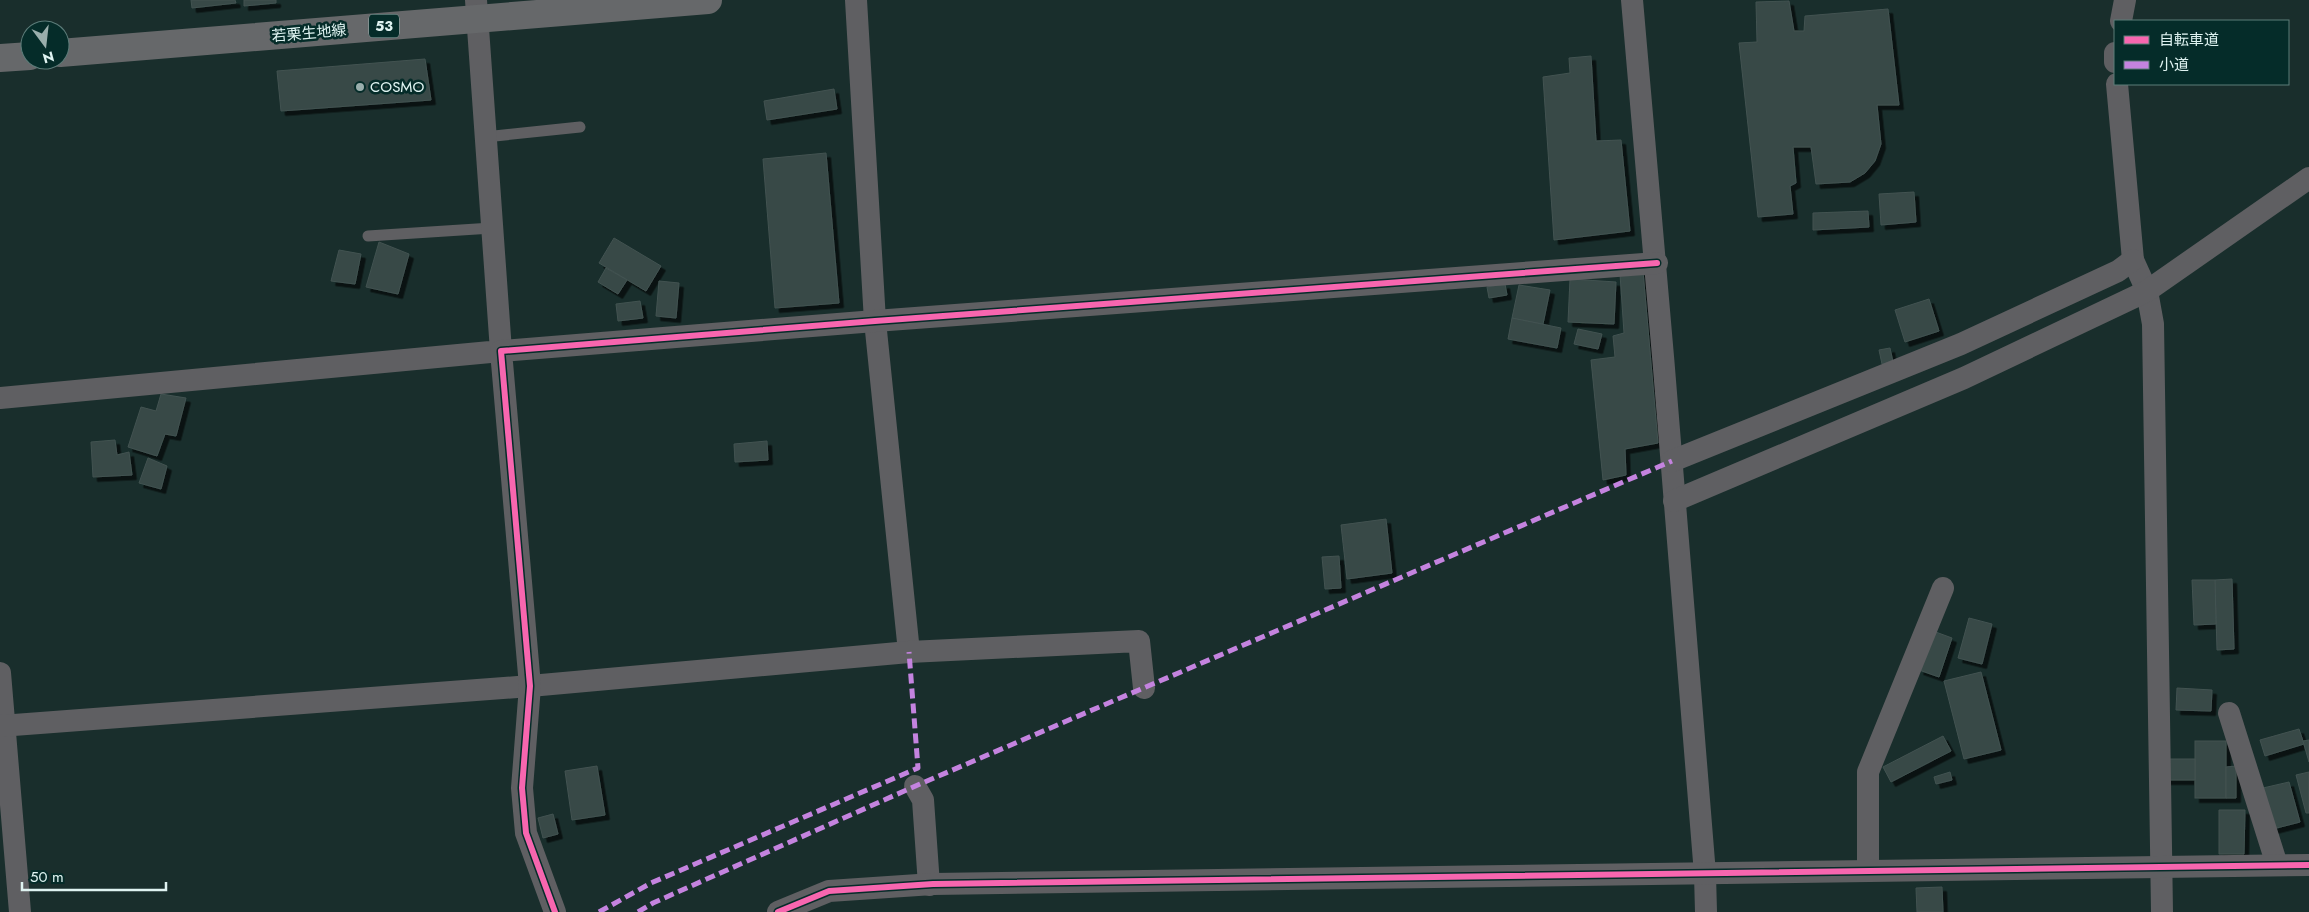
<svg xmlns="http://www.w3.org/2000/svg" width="2309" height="912" viewBox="0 0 2309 912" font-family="Jost,'Noto Sans JP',sans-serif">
<defs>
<filter id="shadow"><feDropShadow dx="4.5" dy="4.5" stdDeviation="0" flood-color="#0009"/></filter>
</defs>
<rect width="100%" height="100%" fill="#192e2c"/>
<!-- building -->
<g fill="#384847" stroke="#425351" filter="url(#shadow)">
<polygon points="191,0 235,0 236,3 192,8"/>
<polygon points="244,0 276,0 276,3 244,6"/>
<polygon points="1789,1 1794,31 1804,31 1805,16 1888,9 1899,105 1877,105 1881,144 1875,161 1865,173 1850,182 1816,184 1811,147 1793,147 1796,183 1790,186 1793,214 1758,217 1739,43 1757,42 1756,2"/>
<polygon points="1591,56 1596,141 1621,140 1630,231 1554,240 1543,77 1570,73 1569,58"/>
<polygon points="425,59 431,100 281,111 277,71"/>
<polygon points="834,89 837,109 767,120 764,101"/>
<polygon points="826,153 839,303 775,308 763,159"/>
<polygon points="1914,192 1916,222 1881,225 1879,194"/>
<polygon points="1868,211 1869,227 1813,230 1813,213"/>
<polygon points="614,238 661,266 646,291 599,263"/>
<polygon points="379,242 409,254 398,294 366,287"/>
<polygon points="339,250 361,254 355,284 331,281"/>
<polygon points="606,268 627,280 618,294 598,282"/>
<polygon points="1643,271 1658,443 1625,449 1626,475 1603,480 1591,360 1615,357 1613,336 1624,333 1620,274"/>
<polygon points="1570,279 1616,282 1614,324 1568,322"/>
<polygon points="659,281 679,283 676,318 656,316"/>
<polygon points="1505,284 1507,295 1489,298 1487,287"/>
<polygon points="1519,285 1550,290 1543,324 1512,318"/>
<polygon points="1929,299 1939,331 1905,342 1895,310"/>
<polygon points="640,301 643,318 618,321 616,304"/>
<polygon points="1512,318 1561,328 1557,348 1508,339"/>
<polygon points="1578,329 1602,334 1598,349 1574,344"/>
<polygon points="1890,348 1893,362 1882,364 1879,350"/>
<polygon points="161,394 186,398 176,436 165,434 157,456 128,447 141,407 156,411"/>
<polygon points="115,440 117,455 129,452 132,475 93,477 91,442"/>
<polygon points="767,441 768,460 735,462 734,444"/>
<polygon points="148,458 167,466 161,489 139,483"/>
<polygon points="1386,519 1392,573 1347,579 1341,525"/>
<polygon points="1339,556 1341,588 1325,589 1322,557"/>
<polygon points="2232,579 2234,649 2217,650 2215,580"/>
<polygon points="2192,580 2215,580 2216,624 2194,625"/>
<polygon points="1969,618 1992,624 1982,664 1958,658"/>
<polygon points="1933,631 1952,638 1939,677 1919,670"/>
<polygon points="1981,672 2001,750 1964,759 1944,681"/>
<polygon points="2177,688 2212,690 2211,711 2176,710"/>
<polygon points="2299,729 2304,744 2265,756 2260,740"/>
<polygon points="1943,736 1951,751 1891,782 1883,767"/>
<polygon points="2309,740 2309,762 2303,741"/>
<rect x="2195" y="741" width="31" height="57"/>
<rect x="2166" y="759" width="29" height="21"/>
<polygon points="597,766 605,815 572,820 565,771"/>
<polygon points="2236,766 2236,798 2226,798 2226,767"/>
<polygon points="1950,772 1952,780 1936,784 1934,777"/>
<polygon points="2309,772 2309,813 2306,813 2296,775"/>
<polygon points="2289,782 2300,822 2273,829 2263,788"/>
<polygon points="2219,810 2245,810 2244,854 2219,854"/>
<polygon points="553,814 558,834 543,838 538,818"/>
<polygon points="1942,887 1943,912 1917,912 1916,888"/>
</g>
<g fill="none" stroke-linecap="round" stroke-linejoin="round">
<!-- service -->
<g stroke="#5f5f62" stroke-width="11">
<polyline points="485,137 580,127"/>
<polyline points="368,236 492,228"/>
</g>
<!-- minor -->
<g stroke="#5f5f62" stroke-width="22">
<polyline points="856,0 875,321 909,652"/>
<path d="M 1632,0 C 1659,291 1681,583 1705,874 L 1706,912"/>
<polyline points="2121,21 2125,0"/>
<polyline points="2115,53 2115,62"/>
<polyline points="2117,84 2133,260 2147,291 2153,324 2162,912"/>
<polyline points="0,398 501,351 476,0"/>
<polyline points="1672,461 1961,344 2118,271 2133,260"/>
<polyline points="1674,501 1964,378 2147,291 2309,178"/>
<polyline points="0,673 20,912"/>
<polyline points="2229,713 2277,865"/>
<polyline points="0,726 530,686 909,652 1139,641 1144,688"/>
<polyline points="915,786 923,800 929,885"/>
<polyline points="1868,871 1868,772 1943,588"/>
<polyline points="555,912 526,833 522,788 530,686 501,351 875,321 1657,263"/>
<polyline points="778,912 829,891 933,884 2309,865"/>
</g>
<!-- primary -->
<g stroke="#66686a" stroke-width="28">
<polyline points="60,53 708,0"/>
<polyline points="0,58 30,56"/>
</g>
<!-- quiet -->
<g stroke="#c483df" stroke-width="5" stroke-dasharray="10 5" stroke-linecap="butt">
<polyline points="599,912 651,883 918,768 909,652"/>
<polyline points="638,912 653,903 920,784 1672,461"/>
</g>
<!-- cycleway casing -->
<g stroke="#052c29" stroke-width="9">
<g id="cycleway">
<polyline points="555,912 526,833 522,788 530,686 501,351 875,321 1657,263"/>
<polyline points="778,912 829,891 933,884 2309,865"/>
</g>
</g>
<!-- cycleway -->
<use href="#cycleway" stroke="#f766af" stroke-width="6"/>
</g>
<!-- markers -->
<circle fill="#9aaeac" stroke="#052c29" stroke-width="2" cx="360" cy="87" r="5"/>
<g text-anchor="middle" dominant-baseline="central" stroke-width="5" stroke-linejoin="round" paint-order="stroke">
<!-- shield labels -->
<rect fill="#052c29" stroke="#9eb7b5" stroke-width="1" x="369" y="14.5" width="30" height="23" rx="4"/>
<g font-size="14" font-weight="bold" fill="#dff3f1">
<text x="384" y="26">53</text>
</g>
<!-- street labels -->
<g font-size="15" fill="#dff3f1" stroke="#052c29">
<text transform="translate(309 33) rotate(-5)">若栗生地線</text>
</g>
<!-- poi labels -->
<g font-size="15" fill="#dff3f1" stroke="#052c29" text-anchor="start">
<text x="370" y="87">COSMO</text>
</g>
</g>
<!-- legend -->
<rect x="2114" y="20" width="175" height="65" fill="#052c29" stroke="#5c7c79"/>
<rect x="2124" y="36" width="25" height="8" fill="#f766af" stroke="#5c7c79"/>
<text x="2159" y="45" font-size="15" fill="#dff3f1">自転車道</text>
<rect x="2124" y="61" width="25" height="8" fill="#c483df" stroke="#5c7c79"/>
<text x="2159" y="70" font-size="15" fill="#dff3f1">小道</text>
<!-- north arrow -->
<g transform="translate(45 45) rotate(165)"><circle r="24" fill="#052c29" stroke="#5c7c79"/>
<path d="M0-4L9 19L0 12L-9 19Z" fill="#9aaeac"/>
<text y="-8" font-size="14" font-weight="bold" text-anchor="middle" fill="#dff3f1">N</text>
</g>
<!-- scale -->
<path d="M22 882v8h144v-8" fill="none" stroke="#dff3f1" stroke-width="2.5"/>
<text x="30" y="882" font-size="15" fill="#dff3f1" stroke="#052c29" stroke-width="4" paint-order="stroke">50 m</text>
</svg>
